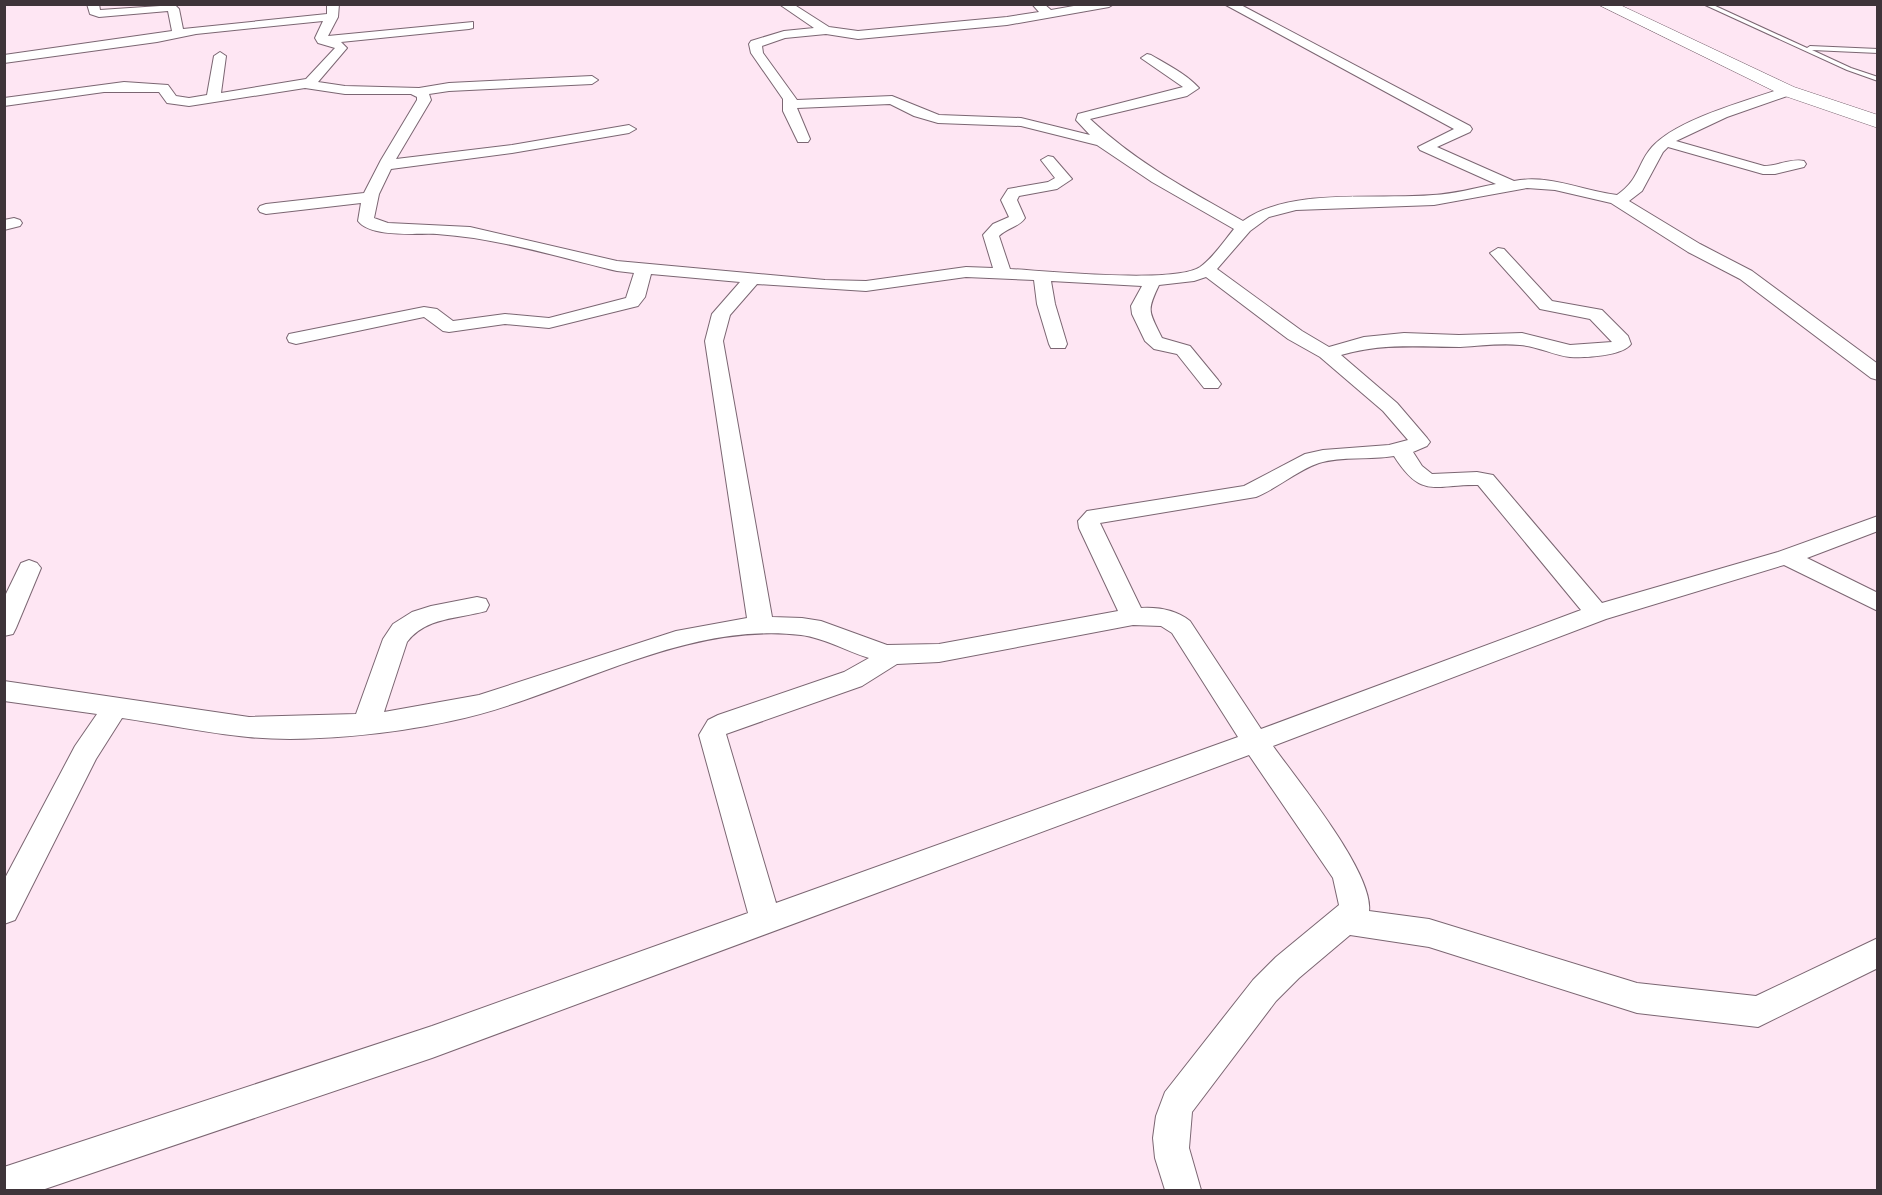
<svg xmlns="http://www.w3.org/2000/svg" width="1882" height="1195" viewBox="0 0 1882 1195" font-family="'IBM Plex Sans',sans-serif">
<rect width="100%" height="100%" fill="#fee6f3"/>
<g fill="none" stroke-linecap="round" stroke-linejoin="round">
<!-- lane casing -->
<g stroke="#7b6672" stroke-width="2">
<polygon id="lane" points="1703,4 1711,4 1807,48 1810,46 1878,49 1878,53 1812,50 1851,68 1878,77 1878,81 1847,70"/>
</g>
<!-- street casing -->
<g stroke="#7b6672" stroke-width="2">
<g id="street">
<path d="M 87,4 L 99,4 L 100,10 L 175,5 L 179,9 L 183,29 L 327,14 L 327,4 L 339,4 L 338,17 L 328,36 L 473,22 L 473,28 L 469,29 L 341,42 L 347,48 L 318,82 L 345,86 L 419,88 L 449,83 L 592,76 L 598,80 L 592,84 L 449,91 L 429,94 L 431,100 L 396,159 L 512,145 L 629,125 L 636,129 L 629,133 L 512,153 L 391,169 L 379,194 L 374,218 L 388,223 L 470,227 L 617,261 L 825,280 L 866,281 L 966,267 L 993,268 L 983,235 L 993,224 L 1009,217 L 1001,200 L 1008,189 L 1048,182 L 1055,178 L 1041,160 L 1048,156 L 1053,157 L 1072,179 L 1057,189 L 1019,196 L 1017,200 L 1025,218 C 1019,227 1007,228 999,236 L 1010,269 C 1047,271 1174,284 1200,267 C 1213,258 1224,241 1234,229 L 1152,182 L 1097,145 L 1021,126 L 938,123 L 914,116 L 890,104 L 797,108 L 810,139 L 808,142 L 798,142 L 783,111 L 783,99 L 751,53 L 749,44 L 751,41 L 784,31 L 814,28 L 779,4 L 793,4 L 829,27 L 858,31 L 1007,17 L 1039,12 L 1032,4 L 1044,4 L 1051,10 L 1085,4 L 1114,4 L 1109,7 L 1007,25 L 858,39 L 826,34 L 785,38 L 762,46 L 763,53 L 797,100 L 892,96 L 939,115 L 1021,118 L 1090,135 L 1076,120 L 1078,114 L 1183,87 L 1141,58 L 1147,54 L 1151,55 C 1168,65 1186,74 1199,88 L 1187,96 L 1090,119 C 1137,163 1188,190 1243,221 C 1290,187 1376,200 1433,195 C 1454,194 1475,188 1496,184 L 1420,150 L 1418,147 L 1454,129 L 1224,4 L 1239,4 L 1470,126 L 1472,129 L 1470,132 L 1437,147 L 1514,181 C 1550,174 1582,191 1617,195 C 1640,179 1637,164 1652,147 C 1677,119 1747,101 1783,88 L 1793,88 L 1795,91 L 1793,94 L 1727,117 L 1676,141 L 1764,166 C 1777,166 1792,158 1804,161 L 1806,164 L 1804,167 L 1775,174 L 1763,174 L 1668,147 L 1663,152 L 1642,191 L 1629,201 L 1700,244 L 1752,271 L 1878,364 L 1878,380 L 1871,378 L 1740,279 L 1688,252 L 1611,203 L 1555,190 L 1527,188 L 1434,205 L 1296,210 L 1269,217 L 1250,231 L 1217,269 L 1302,331 L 1329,347 L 1364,337 L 1404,333 L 1459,335 L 1522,333 L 1570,345 L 1612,342 L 1590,319 L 1540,309 L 1490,253 L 1498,248 L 1504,249 L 1552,301 L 1602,310 L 1628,336 L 1631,344 C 1623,356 1584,358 1570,357 C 1553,355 1537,346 1520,345 C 1500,343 1480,346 1460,347 C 1416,347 1384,343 1341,355 L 1397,403 L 1427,438 L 1430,442 L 1427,446 L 1413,452 L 1422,466 L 1432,474 L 1477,472 L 1493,475 L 1602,603 L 1778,552 L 1878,516 L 1878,531 L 1807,558 L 1878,593 L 1878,611 L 1784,565 L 1606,619 L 1273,746 C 1297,780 1374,873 1369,911 L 1429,919 L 1637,983 L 1756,996 L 1878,938 L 1878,968 L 1758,1027 L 1637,1013 L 1429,947 L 1350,935 L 1299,978 L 1276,1001 L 1192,1112 L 1189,1148 L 1201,1190 L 1165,1190 L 1155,1158 L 1153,1138 L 1156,1116 L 1165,1092 L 1253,980 L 1276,957 L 1339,905 L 1333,878 L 1249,755 L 432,1058 L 42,1190 L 4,1190 L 4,1167 L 432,1026 L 748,913 L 699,735 L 708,720 L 718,715 L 844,672 L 869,658 C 846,651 825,638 801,635 C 679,621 567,697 451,721 C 392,734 308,743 248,737 C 206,733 164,724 122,718 L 96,759 L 15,920 L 4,924 L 4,880 L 75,746 L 97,714 L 4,701 L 4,681 L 249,717 L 356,714 L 383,639 L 393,624 L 412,612 L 431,606 L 477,597 L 486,599 L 489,605 L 486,611 C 458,619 426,617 407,642 L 384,712 L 479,695 L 676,631 L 747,618 L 705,341 L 712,314 L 740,282 L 651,274 L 645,297 L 638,306 L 549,328 L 505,324 L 449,332 L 443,331 L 424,317 L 296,344 L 289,342 L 287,338 L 289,334 L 424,307 L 437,309 L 453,321 L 505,314 L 549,318 L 626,298 L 634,273 L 617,271 C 558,257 498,238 437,234 C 417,233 371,238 358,221 L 361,203 L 266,214 L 260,212 L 258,209 L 260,206 L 266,204 L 364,193 L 381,160 L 417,100 L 417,97 L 411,94 L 345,94 L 305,88 L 189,106 L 167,103 L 159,92 L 104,92 L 4,106 L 4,98 L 124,82 L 168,85 L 176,96 L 189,98 L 207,95 L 214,56 L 220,52 L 226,56 L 221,93 L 306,79 L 335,48 L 318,43 L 315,38 L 323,21 L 196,34 L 157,42 L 4,63 L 4,55 L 172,31 L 168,11 L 99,17 L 90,14 ZM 966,277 L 1034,280 L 1037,304 L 1049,344 L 1051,348 L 1065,348 L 1067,344 L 1055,304 L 1051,281 L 1142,286 L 1131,306 L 1132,314 L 1145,341 L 1154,349 L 1177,354 L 1204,388 L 1218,388 L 1221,384 L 1218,380 L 1190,346 L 1162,338 C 1149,311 1146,312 1159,285 L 1194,281 L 1206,277 L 1288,339 L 1320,357 L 1383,411 L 1408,440 L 1389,445 L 1323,450 L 1305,454 L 1244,486 L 1087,511 L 1078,521 L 1079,528 L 1118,611 L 939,644 L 887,645 L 821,621 L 802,618 L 772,617 L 723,341 L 730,315 L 757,284 L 866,291 ZM 1394,456 C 1422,500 1434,484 1478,485 L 1581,610 L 1261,729 L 1190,621 C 1176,610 1158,607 1141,608 L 1100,523 L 1256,497 C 1278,488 1296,471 1319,463 C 1342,456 1370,460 1394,456 ZM 1133,625 L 1161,626 L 1172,633 L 1238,737 L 776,903 L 726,734 L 862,686 L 897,664 L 939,662 Z"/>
<polygon points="14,218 20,220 22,223 20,226 4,230 4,220"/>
<polygon points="29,560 37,563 41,568 16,628 13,634 4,636 4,598 21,563"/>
</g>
</g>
<!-- secondary casing -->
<g stroke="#7b6672" stroke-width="1">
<polygon id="secondary" points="1597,4 1618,4 1794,87 1878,115 1878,128 1782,95"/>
</g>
<!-- lane -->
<use href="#lane" fill="#fff" fill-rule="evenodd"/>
<!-- street -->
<use href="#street" fill="#fff" fill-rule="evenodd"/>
<!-- secondary -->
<use href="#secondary" fill="#fff" fill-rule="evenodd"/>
</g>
<!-- border -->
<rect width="1882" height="1195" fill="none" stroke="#3e3439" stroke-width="12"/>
</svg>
